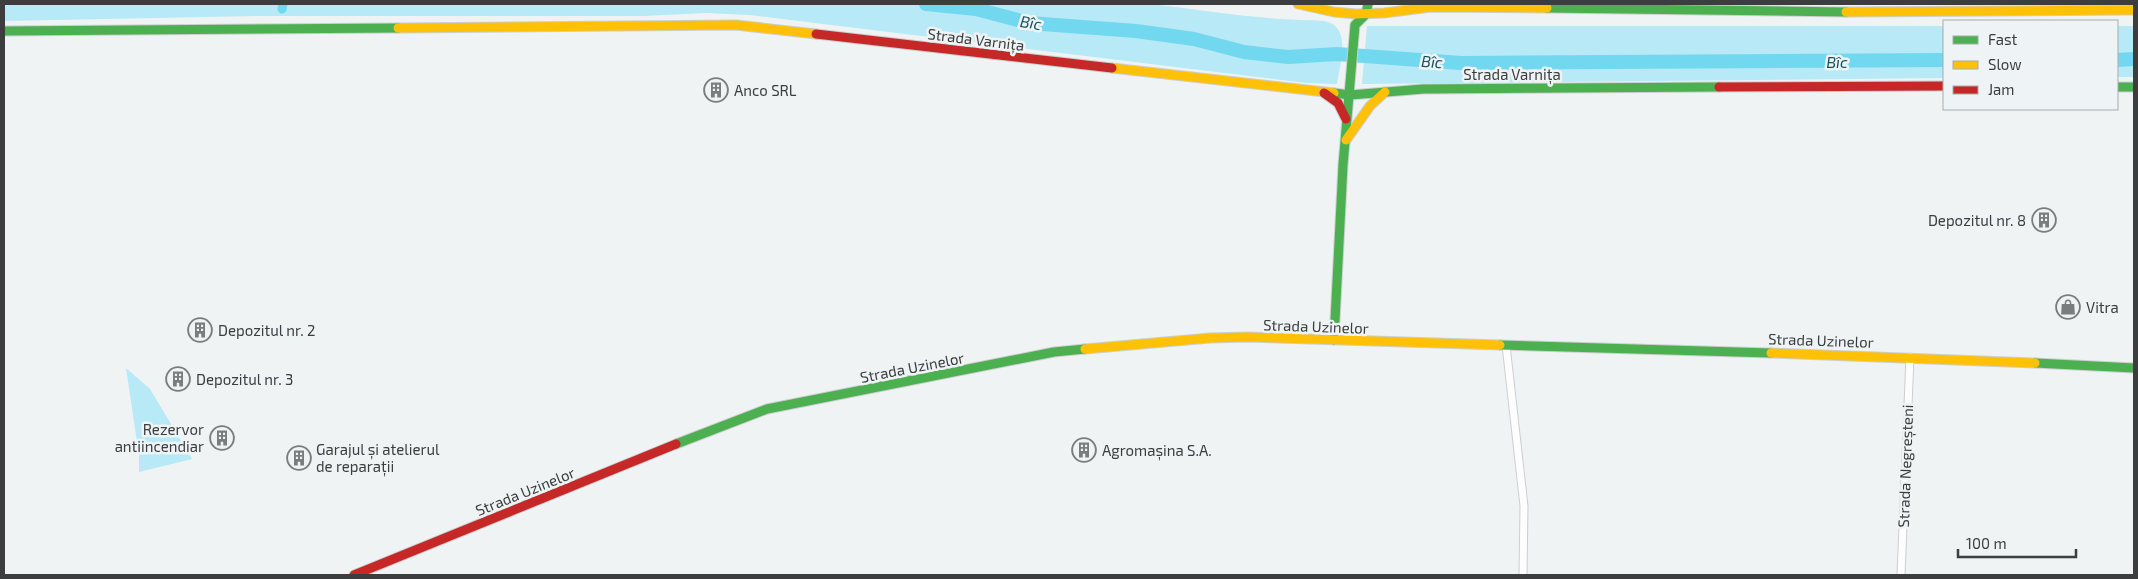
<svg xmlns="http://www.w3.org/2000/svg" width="2138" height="579" viewBox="0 0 2138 579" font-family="'Exo 2',sans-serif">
<rect width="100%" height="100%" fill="#eff3f4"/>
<!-- green -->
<g fill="#b7e9f6">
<path d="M 4,4 L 1151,4 C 1201,10 1250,18 1300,20 C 1311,21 1330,18 1337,28 C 1348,42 1339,68 1337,84 L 1306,83 L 750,15 L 706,13 L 643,16 L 255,16 L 4,21 Z"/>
<polygon points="1367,26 1944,26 1944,78 1362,84"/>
<rect x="2117" y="26" width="17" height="51"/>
<polygon points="126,368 150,389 192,459 139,472 139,455"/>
</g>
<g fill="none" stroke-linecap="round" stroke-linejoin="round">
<!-- canal -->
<polyline stroke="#72d8f0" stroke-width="9" points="282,9 283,4"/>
<!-- river -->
<g stroke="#72d8f0" stroke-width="14">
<polyline points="926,4 976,9 1029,23 1136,31 1194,39 1244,52 1288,57 1337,54 1461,63 1944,60"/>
<polyline points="2117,60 2134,59"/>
</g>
<!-- street casing -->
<g stroke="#cccfcf" stroke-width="9">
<g id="street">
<polyline points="1506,345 1524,506 1523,575"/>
<polyline points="1901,575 1910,357"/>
</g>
</g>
<!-- fast casing -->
<g stroke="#cccfcf" stroke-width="11">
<g id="fast">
<polyline points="1547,8 1846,12"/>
<polyline points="1366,14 1368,4"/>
<polyline points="4,31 398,28"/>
<polyline points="2117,87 2134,87"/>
<polyline points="1334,93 1350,95 1423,89 1719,87"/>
<polyline points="1334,340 1343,165 1355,25 1366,14"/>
<polyline points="1500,345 1771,353"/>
<polyline points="2035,363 2134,368"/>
<polyline points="676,444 767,409 1054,352 1085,349"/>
</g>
</g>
<!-- slow casing -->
<g stroke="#cccfcf" stroke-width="11">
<g id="slow">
<polyline points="1298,4 1334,12 1356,14 1384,13 1431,7 1547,8"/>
<polyline points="1846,12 2134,10"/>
<polyline points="398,28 736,25 816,34"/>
<polyline points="1112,68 1334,93"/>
<polyline points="1346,140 1370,106 1385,92"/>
<polyline points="1085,349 1210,338 1247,337 1500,345"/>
<polyline points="1771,353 2035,363"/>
</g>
</g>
<!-- jam casing -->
<g stroke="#cccfcf" stroke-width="11">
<g id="jam">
<polyline points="816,34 1112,68"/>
<polyline points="1719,87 1944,86"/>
<polyline points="1324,93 1338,103 1346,119"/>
<polyline points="354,575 676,444"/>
</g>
</g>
<!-- street -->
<use href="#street" stroke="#fdfdfd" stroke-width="7"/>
<!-- fast -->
<use href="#fast" stroke="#4caf50" stroke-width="9"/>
<!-- slow -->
<use href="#slow" stroke="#ffc107" stroke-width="9"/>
<!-- jam -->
<use href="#jam" stroke="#c62828" stroke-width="9"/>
</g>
<!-- icons -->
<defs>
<g id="building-ring" transform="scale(1.25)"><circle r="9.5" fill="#eef4f5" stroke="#7a7d7e" stroke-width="1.5"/><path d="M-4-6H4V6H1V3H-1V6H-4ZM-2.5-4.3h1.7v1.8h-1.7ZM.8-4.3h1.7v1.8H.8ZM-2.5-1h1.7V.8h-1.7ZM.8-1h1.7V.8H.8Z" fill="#7a7d7e"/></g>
<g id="shop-ring" transform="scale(1.25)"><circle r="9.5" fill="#eef4f5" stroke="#7a7d7e" stroke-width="1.5"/><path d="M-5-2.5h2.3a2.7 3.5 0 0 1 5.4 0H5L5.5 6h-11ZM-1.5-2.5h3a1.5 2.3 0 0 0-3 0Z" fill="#7a7d7e"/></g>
</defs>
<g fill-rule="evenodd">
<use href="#building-ring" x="716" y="90"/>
<use href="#building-ring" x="2044" y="220"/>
<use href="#shop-ring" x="2068" y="307"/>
<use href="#building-ring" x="200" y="330"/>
<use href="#building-ring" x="178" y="379"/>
<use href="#building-ring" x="222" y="438"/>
<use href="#building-ring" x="1084" y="450"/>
<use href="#building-ring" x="299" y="458"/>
</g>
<g text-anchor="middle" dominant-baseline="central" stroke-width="5" stroke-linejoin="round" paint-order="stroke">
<!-- street labels -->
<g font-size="15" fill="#3b3d3e" stroke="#eef4f5">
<text transform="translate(976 39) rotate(7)">Strada Varnița</text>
<text x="1512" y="74">Strada Varnița</text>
<text transform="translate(1316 326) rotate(2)">Strada Uzinelor</text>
<text transform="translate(1821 340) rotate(2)">Strada Uzinelor</text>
<text transform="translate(912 367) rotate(-11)">Strada Uzinelor</text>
<text transform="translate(1905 466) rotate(-88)">Strada Negreșteni</text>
<text transform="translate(525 491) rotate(-22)">Strada Uzinelor</text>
</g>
<!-- poi labels -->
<g font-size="15" fill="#3b3d3e" stroke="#eef4f5" text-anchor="start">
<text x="734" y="90">Anco SRL</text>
<text x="2026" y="220" text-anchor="end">Depozitul nr. 8</text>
<text x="2086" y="307">Vitra</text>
<text x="218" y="330">Depozitul nr. 2</text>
<text x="196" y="379">Depozitul nr. 3</text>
<text x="204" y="429" text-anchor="end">Rezervor<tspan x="204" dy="17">antiincendiar</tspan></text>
<text x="316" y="449">Garajul și atelierul<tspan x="316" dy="17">de reparații</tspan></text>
<text x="1102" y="450">Agromașina S.A.</text>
</g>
<!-- water labels -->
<g font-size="16" font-style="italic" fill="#185260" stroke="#eef4f5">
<text transform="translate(1031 22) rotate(9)">Bîc</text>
<text transform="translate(1432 61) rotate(4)">Bîc</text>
<text x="1837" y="61">Bîc</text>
</g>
</g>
<!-- border -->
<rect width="2138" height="579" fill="none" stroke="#3b3d3e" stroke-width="10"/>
<!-- legend -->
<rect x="1943" y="20" width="175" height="90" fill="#eef4f5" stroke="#a6abac"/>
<rect x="1953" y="36" width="25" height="8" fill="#4caf50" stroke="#a6abac"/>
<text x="1988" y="45" font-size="15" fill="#3b3d3e">Fast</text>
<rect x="1953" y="61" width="25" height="8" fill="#ffc107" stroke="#a6abac"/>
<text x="1988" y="70" font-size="15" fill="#3b3d3e">Slow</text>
<rect x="1953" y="86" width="25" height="8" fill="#c62828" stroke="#a6abac"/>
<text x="1988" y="95" font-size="15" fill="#3b3d3e">Jam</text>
<!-- scale -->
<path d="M1958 549v8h118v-8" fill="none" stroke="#3b3d3e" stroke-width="2.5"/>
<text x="1966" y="549" font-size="15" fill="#3b3d3e" stroke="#eef4f5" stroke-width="4" paint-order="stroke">100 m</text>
</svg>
